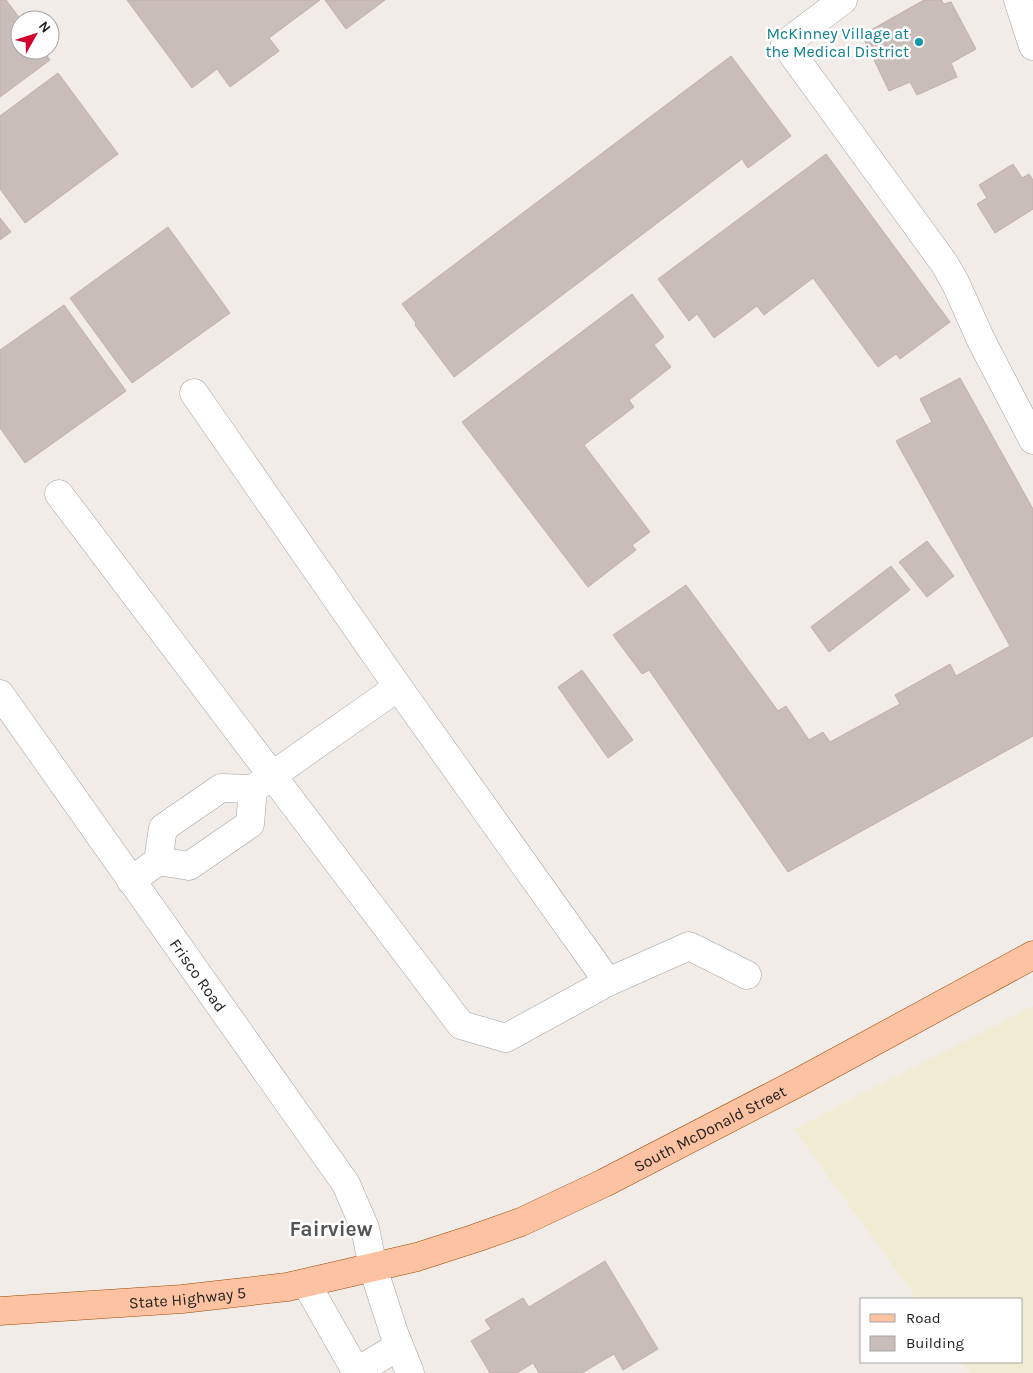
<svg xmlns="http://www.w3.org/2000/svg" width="1033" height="1373" viewBox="0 0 1033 1373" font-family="Karla,sans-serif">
<rect width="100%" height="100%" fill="#f1ece7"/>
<!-- farmland -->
<polygon fill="#efecd3" points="1033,1006 1033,1373 970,1373 962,1362 1022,1362 1022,1299 917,1299 794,1129"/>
<!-- building -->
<g fill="#c9bdba" stroke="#c3afa9">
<polygon points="0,0 6,0 21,20 20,50 43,50 50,60 0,97"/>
<polygon points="127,0 320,0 269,38 279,51 230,87 217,69 192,88"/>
<polygon points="325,0 385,0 346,29"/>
<polygon points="924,0 941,0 944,4 951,2 976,49 951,63 957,77 917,95 910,82 889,91 862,35"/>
<polygon points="731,56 791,136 748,168 742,159 454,377 415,325 416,323 402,304"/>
<polygon points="58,73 118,154 25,223 0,189 0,116"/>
<polygon points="826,154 950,322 900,359 896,354 878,367 813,278 764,315 757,306 714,338 697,314 689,321 658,279"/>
<polygon points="1013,164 1022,178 1029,174 1033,180 1033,209 995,233 977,204 987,198 979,185"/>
<polygon points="0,218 11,232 0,240"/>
<polygon points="168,227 230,313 132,383 70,298"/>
<polygon points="632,294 664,337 654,345 671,367 629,400 634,407 584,445 650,532 632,545 636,550 588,587 462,422"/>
<polygon points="64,305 126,391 25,463 0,428 0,350"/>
<polygon points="960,378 1033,509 1033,736 788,872 649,670 642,674 613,635 686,585 778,711 786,706 809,740 823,732 830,742 900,704 895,695 950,664 956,676 1010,646 896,441 932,422 920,399"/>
<polygon points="927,541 954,576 927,597 899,562"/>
<polygon points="891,566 910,590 829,652 811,627"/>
<polygon points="582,670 633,740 608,758 558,687"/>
<polygon points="605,1261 658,1349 623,1370 614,1354 582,1373 539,1373 533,1363 517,1373 490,1373 471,1341 491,1329 485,1320 523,1298 529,1307"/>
</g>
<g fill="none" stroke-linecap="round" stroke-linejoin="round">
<!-- minor casing -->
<g stroke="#a2a2a2" stroke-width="29">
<g id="minor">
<polyline points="843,0 785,44 944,263 955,282 981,340 1033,440"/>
<polyline points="1018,0 1033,46"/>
<polyline points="194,393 398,687 608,982"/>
<polyline points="59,494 461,1025 506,1038 608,982 689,946 747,975"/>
<path id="s1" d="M 0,694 L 346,1184 L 365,1228 L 373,1268 L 394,1333 L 410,1373"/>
<polyline points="158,861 189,866 250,824 253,789"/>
<polyline points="131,881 158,861 163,828 221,788 253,789 398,687"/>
<polyline points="306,1283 357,1373"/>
<polyline points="356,1372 399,1346"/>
</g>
</g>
<!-- major casing -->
<g stroke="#9d4800" stroke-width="29">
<g id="major">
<path id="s2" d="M 0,1311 L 182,1299 L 287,1287 L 417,1257 L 476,1238 L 521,1222 L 604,1183 L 803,1080 L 1033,955"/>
</g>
</g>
<!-- minor -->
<use href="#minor" stroke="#fff" stroke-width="28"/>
<!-- major -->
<use href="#major" stroke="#fcc2a1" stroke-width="28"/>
</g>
<!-- markers -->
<circle fill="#0f9aa8" stroke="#fff" stroke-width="2" cx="919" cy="42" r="5"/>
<g text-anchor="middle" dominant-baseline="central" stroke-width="5" stroke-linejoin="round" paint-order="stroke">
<!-- culture labels -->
<g font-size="16" fill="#0d838f" stroke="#fff" text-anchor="end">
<text x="909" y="33">McKinney Village at<tspan x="909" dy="18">the Medical District</tspan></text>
</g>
<!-- street labels -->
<g font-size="16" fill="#212121" stroke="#fff">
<text stroke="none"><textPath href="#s1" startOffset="344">Frisco Road</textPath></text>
<text stroke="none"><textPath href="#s2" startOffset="742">South McDonald Street</textPath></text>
<text stroke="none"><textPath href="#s2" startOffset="188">State Highway 5</textPath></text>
</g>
<!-- district labels -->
<g font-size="21" font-weight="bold" fill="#545454" stroke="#fff">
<text x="331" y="1229">Fairview</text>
</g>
</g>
<!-- legend -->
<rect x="860" y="1298" width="162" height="65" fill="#ffffff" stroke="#a6a6a6"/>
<rect x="870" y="1314" width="25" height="8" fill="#fcc2a1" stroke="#a6a6a6"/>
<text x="906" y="1323" font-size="15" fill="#212121">Road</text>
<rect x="870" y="1336" width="25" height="15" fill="#c9bdba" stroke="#a6a6a6"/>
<text x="906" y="1348" font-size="15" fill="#212121">Building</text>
<!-- north arrow -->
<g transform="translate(35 35) rotate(51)"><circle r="24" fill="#ffffff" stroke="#a6a6a6"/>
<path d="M0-4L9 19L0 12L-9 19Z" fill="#d1002c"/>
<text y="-8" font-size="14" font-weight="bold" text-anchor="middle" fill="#212121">N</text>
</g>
</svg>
